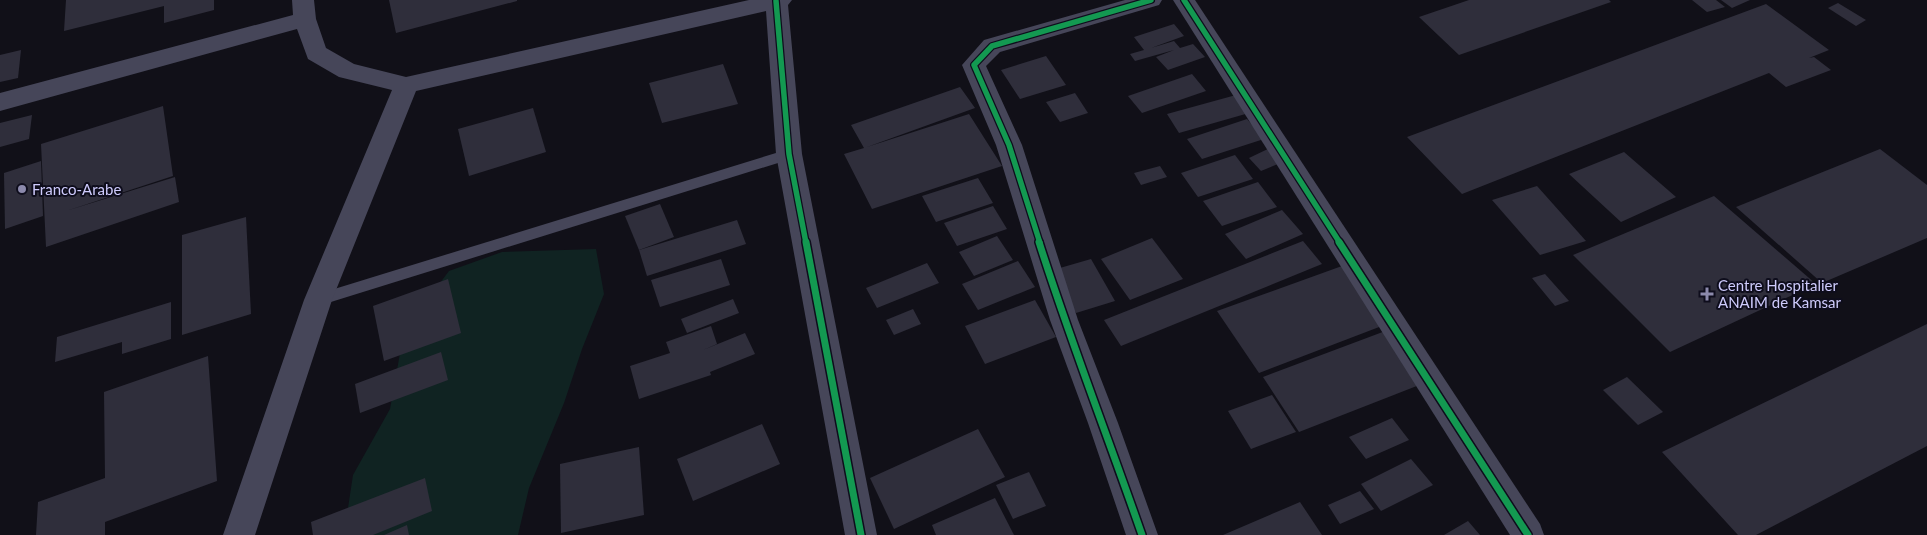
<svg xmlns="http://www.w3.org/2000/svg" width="1927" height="535" viewBox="0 0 1927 535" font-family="Lato,sans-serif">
<rect width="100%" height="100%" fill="#111018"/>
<!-- green -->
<polygon fill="#102322" points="596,249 604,294 582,349 564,403 529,488 518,535 351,535 348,508 353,475 390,409 404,331 449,271 502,252"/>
<!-- building -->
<g fill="#2f2e3b">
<polygon points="66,0 214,0 214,10 164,23 164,6 64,31"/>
<polygon points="389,0 517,0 517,1 396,33"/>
<polygon points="1469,0 1609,0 1611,2 1459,55 1419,17"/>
<polygon points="1692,0 1716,0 1725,7 1707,12"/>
<polygon points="1721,0 1750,0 1732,8"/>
<polygon points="1838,3 1866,20 1856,26 1828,8"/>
<polygon points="1766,4 1829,50 1809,58 1814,57 1831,70 1786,87 1769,73 1462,194 1407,137"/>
<polygon points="1174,24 1184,36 1151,48 1174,41 1180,48 1193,44 1205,57 1168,70 1156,57 1174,50 1135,61 1130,54 1144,50 1134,37"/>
<polygon points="21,50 18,78 0,82 0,55"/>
<polygon points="1046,56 1066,85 1020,99 1001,70"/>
<polygon points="723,64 738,104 662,123 649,83"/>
<polygon points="1192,74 1206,91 1142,113 1128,96"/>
<polygon points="960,87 975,108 867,147 969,114 1002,166 872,209 844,154 864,148 851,125"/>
<polygon points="1075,93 1088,113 1060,122 1046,102"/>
<polygon points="1236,95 1249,113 1179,133 1167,114"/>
<polygon points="163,106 173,176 66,211 175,177 179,202 46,247 41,144"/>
<polygon points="533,108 546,152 469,176 458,129"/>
<polygon points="32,115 29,139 0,147 0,123"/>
<polygon points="1247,119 1264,139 1202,159 1187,139"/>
<polygon points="1272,147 1285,161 1261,171 1249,158"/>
<polygon points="1880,149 1927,185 1927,238 1822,283 1736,207"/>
<polygon points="1624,152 1676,197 1621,222 1569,174"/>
<polygon points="1235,155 1253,179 1198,197 1181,173"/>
<polygon points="41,161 43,216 5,229 4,173"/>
<polygon points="1160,166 1167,177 1141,185 1134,173"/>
<polygon points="978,178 993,203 936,222 922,196"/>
<polygon points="1258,182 1277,207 1222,226 1203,201"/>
<polygon points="1537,186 1586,241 1540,255 1492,200"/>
<polygon points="1714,196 1816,284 1670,352 1573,255"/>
<polygon points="660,204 674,237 639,250 625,216"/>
<polygon points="993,206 1007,229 957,246 944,223"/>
<polygon points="1282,210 1303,234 1246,259 1225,234"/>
<polygon points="246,217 251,314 182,335 182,235"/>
<polygon points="737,220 746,244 647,276 639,250"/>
<polygon points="997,236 1013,260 974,276 959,252"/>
<polygon points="1152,238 1183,279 1130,300 1101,259"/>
<polygon points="1303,241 1322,264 1121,346 1104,320"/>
<polygon points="721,259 730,285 660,307 651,280"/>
<polygon points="1091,259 1115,301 1076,313 1053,270"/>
<polygon points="1018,261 1035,287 978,310 962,284"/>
<polygon points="927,263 939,283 877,308 866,288"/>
<polygon points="1342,266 1387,324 1259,373 1217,311"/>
<polygon points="1545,274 1569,301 1555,306 1532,278"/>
<polygon points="448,279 461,333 384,361 373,306"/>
<polygon points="733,299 739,313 687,333 681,319"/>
<polygon points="1035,300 1056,337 985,364 965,326"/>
<polygon points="171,302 171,339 122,354 122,342 55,362 57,337"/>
<polygon points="913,309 921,324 894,335 886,320"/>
<polygon points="1927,324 1927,446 1756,535 1738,535 1662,452"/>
<polygon points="711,326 717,344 703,350 745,333 755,354 710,372 711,375 639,399 630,366 670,353 666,342"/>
<polygon points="1388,330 1427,382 1299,432 1263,377"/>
<polygon points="441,352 448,380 360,413 355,384"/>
<polygon points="208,356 217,481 105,522 105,535 36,535 38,502 105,478 104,392"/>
<polygon points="1627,377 1663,412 1638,425 1603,390"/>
<polygon points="1272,395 1296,432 1251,449 1228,411"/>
<polygon points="1392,418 1409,440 1366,459 1349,437"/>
<polygon points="762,424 780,464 693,501 677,459"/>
<polygon points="978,429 1005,477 894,529 870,478"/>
<polygon points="639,447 644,515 561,533 560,464"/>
<polygon points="1411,459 1433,485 1381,511 1361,484"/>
<polygon points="1029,472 1046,506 1013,519 996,485"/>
<polygon points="425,478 432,511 373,535 313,535 311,522"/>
<polygon points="1360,491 1374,509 1340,524 1328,505"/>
<polygon points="995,498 1014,535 936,535 932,525"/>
<polygon points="1300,502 1322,535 1223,535"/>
<polygon points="1468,521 1480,535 1444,535"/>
<polygon points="407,525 409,535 384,535"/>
</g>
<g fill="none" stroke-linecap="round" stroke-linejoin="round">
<!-- lane -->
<polygon fill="#464659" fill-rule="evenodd" points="789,149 794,150 796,154 794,158 318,306 313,304 310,300 313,296 318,294"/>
<!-- street -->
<g fill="#464659" fill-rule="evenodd">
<polygon points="292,0 314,0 316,19 326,48 354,64 406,77 749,0 792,0 788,5 802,154 877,535 845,535 776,154 766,11 416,91 332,300 255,535 223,535 304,300 392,90 339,77 308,59 297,29 0,111 0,93 293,15"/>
<polygon points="1125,0 1162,0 1159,5 1000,52 986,66 1022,145 1078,320 1118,423 1158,535 1126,535 1088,423 1050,320 996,145 962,65 984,40"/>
<polygon points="1173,0 1195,0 1540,524 1544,535 1510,535"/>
</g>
<!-- cycleway-far1 casing -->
<g stroke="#0e0d1c" stroke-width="8">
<g id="cycleway-far1">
<polyline points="1184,0 1340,243"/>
<polyline points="776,1 789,154 806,243"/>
<polyline points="1040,243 1009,145 974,65 992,46 1151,0"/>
</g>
</g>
<!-- cycleway casing -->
<g stroke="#0e0d1c" stroke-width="10">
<g id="cycleway">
<polyline points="806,242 861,535"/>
<path d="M 1039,242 C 1070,340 1108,437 1142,535"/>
<polyline points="1339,242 1528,535"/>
</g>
</g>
<!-- cycleway-far1 -->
<use href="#cycleway-far1" stroke="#139951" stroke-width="5.5"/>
<!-- cycleway -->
<use href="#cycleway" stroke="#139951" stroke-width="7"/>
</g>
<!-- markers -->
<g fill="#8c8aac" stroke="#0e0d1c" stroke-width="2">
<circle cx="22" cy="189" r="5"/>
<path d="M1704.5 286.5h5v5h5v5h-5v5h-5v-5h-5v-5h5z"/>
</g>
<g text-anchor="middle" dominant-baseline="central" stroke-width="4" stroke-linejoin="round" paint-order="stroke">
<!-- poi labels -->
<g font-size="15" fill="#cecbfc" stroke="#0e0d1c" text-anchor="start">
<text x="32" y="189">Franco-Arabe</text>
<text x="1718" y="285">Centre Hospitalier<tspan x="1718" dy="17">ANAIM de Kamsar</tspan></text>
</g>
</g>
</svg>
